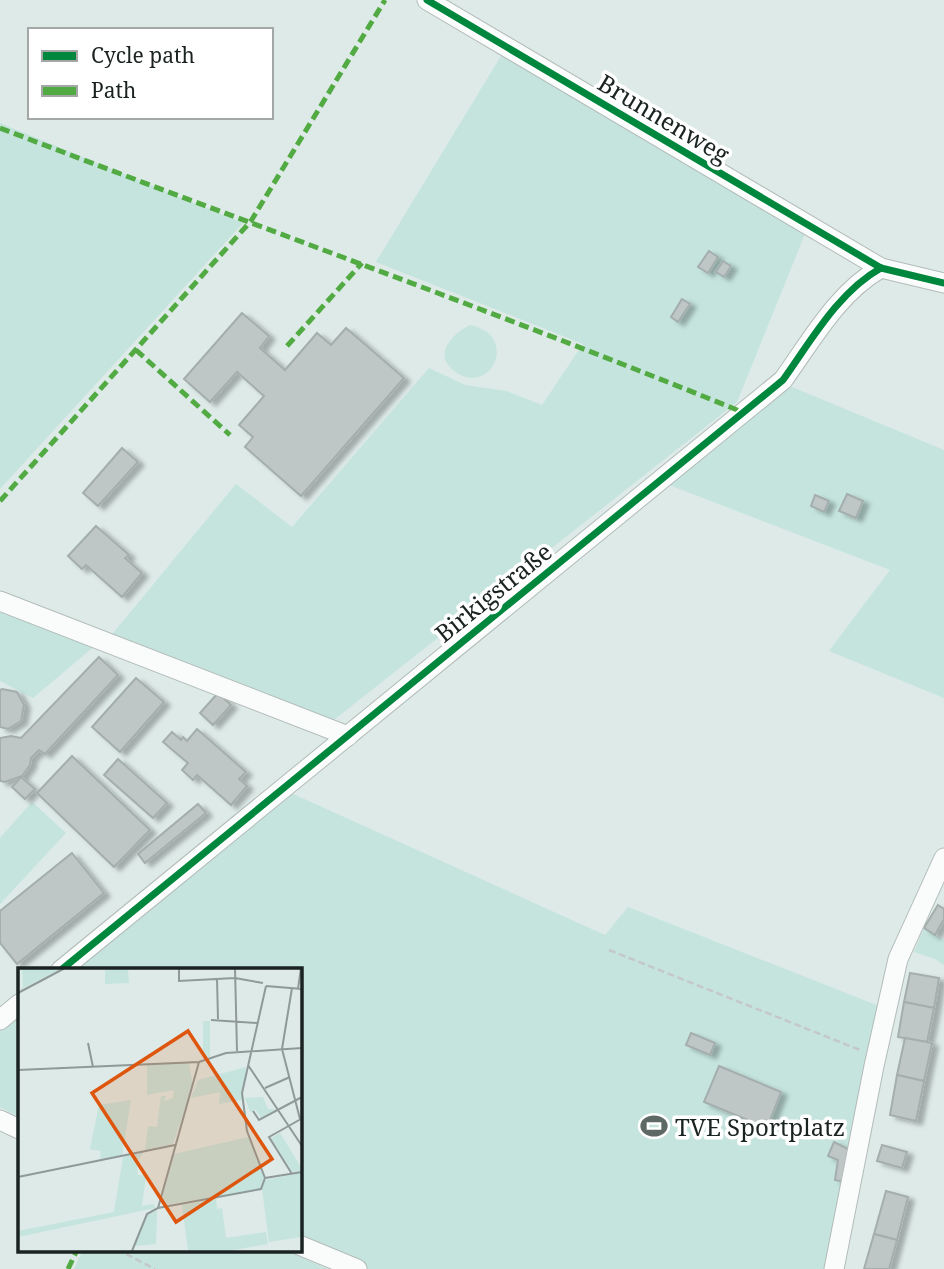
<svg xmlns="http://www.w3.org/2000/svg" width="944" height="1269" viewBox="0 0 944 1269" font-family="'Noto Serif',serif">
<defs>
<filter id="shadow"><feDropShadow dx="6" dy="3.5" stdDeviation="2" flood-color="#0004"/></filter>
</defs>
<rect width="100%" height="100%" fill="#ddeae7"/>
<!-- green -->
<g fill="#c5e4de">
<polygon points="504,51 807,229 737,402 330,723 109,638 236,484 292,527 429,368 465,385 506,391 542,405 583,344 376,262"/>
<polygon points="0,123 243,223 0,489"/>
<path d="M 470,325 C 521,335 490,400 453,370 C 433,354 453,333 470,325 Z"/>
<polygon points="792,387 944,450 944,698 829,651 890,570 664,483 756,410"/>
<polygon points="0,609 96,645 33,698 0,681"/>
<polygon points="291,793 605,935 628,907 884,1008 826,1269 369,1269 299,1240 299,970 72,970"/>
<polygon points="32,802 66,833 0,904 0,838"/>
<polygon points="924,928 944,940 944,965 935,959 914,952"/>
<polygon points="19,1013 19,1117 0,1107 0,1028"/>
<polygon points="83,1250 284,1250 328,1269 74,1269"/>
</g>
<!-- building -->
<g fill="#bec7c5" stroke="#a4aeac" stroke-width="2" filter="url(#shadow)">
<polygon points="709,251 718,257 708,273 698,267"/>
<polygon points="723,261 731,266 724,277 716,272"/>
<polygon points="682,299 690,304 678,322 671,317"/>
<polygon points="242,313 269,336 260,348 285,370 317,333 331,345 346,328 404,378 301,496 245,447 253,437 239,425 264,396 237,372 210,402 184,379"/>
<polygon points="122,448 138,462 98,506 83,493"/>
<polygon points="847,494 863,501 856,518 839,511"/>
<polygon points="815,495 829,501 824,512 811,506"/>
<polygon points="96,526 129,555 125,558 142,573 122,597 86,565 82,569 68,556"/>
<polygon points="99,657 118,675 45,754 39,750 31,758 30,765 22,776 5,782 0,781 0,738 11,736 21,738"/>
<polygon points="136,678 164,702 120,752 92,727"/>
<polygon points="2,689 17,692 24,705 21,721 8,729 0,727 0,690"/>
<polygon points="218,693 231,705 213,725 200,713"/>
<polygon points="197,729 246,772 239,779 247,786 231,805 197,775 193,780 182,770 188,763 163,742 172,732 181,740 183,737 187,741"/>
<polygon points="72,756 150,830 114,867 37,793"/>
<polygon points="118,759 167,803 153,818 104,775"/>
<polygon points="21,777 35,789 25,799 12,787"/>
<polygon points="198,804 206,813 145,863 138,854"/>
<polygon points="72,853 104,893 17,964 0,943 0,911"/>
<polygon points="938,905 944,909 944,919 935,935 924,928"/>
<polygon points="910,973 939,978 934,1008 904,1002"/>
<polygon points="904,1002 934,1008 927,1042 898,1037"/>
<polygon points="691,1033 715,1043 710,1055 686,1045"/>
<polygon points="905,1038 932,1043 924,1081 897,1075"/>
<polygon points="719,1066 781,1092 767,1128 704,1102"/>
<polygon points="897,1075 924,1081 916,1121 890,1115"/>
<polygon points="834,1142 852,1151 845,1182 835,1180 838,1160 828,1156"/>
<polygon points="882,1145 907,1152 902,1168 877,1161"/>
<polygon points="886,1191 908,1197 897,1240 874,1234"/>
<polygon points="874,1234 897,1240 889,1269 864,1269"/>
</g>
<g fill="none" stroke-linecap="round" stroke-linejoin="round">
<!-- minor casing -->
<g stroke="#b2bcb9" stroke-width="21">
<g id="minor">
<polyline points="427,0 881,268 944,283"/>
<polyline points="0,601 348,736"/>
<path d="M 61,970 L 783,380 C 811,341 838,292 881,268"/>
<polyline points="0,1020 19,1004"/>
<polyline points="0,1120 19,1129"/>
<polyline points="299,1245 357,1269"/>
<polyline points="834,1269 874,1066 898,959 944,858"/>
</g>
</g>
<!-- path -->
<g stroke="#c4c9c8" stroke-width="2.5" stroke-dasharray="7 3.5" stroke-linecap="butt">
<polyline points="609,950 860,1050"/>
<polyline points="767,1126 772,1128"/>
<polyline points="126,1254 155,1269"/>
</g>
<!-- minor -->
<use href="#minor" stroke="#fafcfb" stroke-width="19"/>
<!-- quiet -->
<g stroke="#52aa43" stroke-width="5" stroke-dasharray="10 5" stroke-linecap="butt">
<path d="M 0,128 C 247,223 497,312 742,412"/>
<polyline points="287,346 362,263"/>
<polyline points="136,350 230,435"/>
<polyline points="0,501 251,221 385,0"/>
<polyline points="68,1269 77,1250"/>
</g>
<!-- cycleway casing -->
<g stroke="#fff" stroke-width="11">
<g id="cycleway">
<polyline points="427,0 881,268 944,283"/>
<path d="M 61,970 L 783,380 C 811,341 838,292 881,268"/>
</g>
</g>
<!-- cycleway -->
<use href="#cycleway" stroke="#00873e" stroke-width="7"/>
</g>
<!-- icons -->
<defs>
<g id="stadium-bare" transform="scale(2.1)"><path d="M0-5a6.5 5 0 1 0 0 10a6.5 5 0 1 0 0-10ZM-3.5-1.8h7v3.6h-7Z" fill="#5e6966" stroke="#fff" stroke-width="2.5" paint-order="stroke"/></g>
</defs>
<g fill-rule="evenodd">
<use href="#stadium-bare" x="654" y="1126"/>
</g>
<g text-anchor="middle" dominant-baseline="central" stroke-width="7" stroke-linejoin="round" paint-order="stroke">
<!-- street labels -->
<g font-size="24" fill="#1a2321" stroke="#fff">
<text transform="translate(664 118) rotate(31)">Brunnenweg</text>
<text transform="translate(493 592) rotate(-39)">Birkigstraße</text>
</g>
<!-- poi labels -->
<g font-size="24" fill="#1a2321" stroke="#fff" text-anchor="start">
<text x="675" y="1126">TVE Sportplatz</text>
</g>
</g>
<!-- overview -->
<g transform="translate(18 968)">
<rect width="284" height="284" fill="#ddeae7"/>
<path d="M 4,0 L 44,0 L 0,23 L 5,19 ZM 87,0 L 110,1 L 111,15 L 87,16 ZM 185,53 L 192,53 L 192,89 L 185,91 ZM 171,95 L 175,117 L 155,176 L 127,182 L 130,158 L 139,159 L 143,128 L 148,128 L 146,133 L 155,130 L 156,122 L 129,127 L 129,97 ZM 228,99 L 224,132 L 201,136 L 202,124 L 173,130 L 180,112 ZM 245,129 L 250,141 L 258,141 L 243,150 L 238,142 L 232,144 L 227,130 ZM 113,132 L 104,187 L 82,191 L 83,183 L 72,181 L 81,137 ZM 262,165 L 283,199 L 283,203 L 275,205 L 253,170 ZM 230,169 L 247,212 L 283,205 L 283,269 L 251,274 L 244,221 L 146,237 L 143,234 L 156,186 ZM 126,184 L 119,194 L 120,207 L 128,207 L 124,238 L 136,236 L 137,240 L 0,269 L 0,263 L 96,244 L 105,189 ZM 198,231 L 199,241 L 204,240 L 208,270 L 248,264 L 250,276 L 210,283 L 170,283 L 164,237 ZM 139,243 L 138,276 L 117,278 L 129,247 Z" fill="#c5e4de"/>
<path fill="none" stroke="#8f9a98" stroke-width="2" d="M 161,0 L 161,13 L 217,10 L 245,15M 217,0 L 219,83M 199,11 L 200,51M 248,18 L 284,21M 274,20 L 264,81 L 282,151M 280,21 L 283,0M 0,25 L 47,0M 193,52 L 239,55M 70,75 L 75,99M 230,97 L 284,178M 0,102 L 181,94 L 208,85 L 284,80M 247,120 L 272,109M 235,143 L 241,152 L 284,129M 274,206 L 251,169 L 283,151M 0,209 L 157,177M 247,210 L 229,163 L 224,125 L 248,18M 247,210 L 284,204M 140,240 L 243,221 L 247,210M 114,283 L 129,246 L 140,240 L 181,94"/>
<path fill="#de560d" fill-opacity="0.15" stroke="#de560d" stroke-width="3.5" d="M 170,63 L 254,191 L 158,254 L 74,125 Z"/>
<rect width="284" height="284" fill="none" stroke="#1a2321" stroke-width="3.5"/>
</g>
<!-- legend -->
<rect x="28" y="28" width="245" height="91" fill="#ffffff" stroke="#a3a7a6" stroke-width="2"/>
<rect x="42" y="51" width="35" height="10" fill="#00873e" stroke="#a3a7a6" stroke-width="2"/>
<text x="91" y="63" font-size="21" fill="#1a2321">Cycle path</text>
<rect x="42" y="86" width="35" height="10" fill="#52aa43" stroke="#a3a7a6" stroke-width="2"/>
<text x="91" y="98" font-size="21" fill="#1a2321">Path</text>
</svg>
